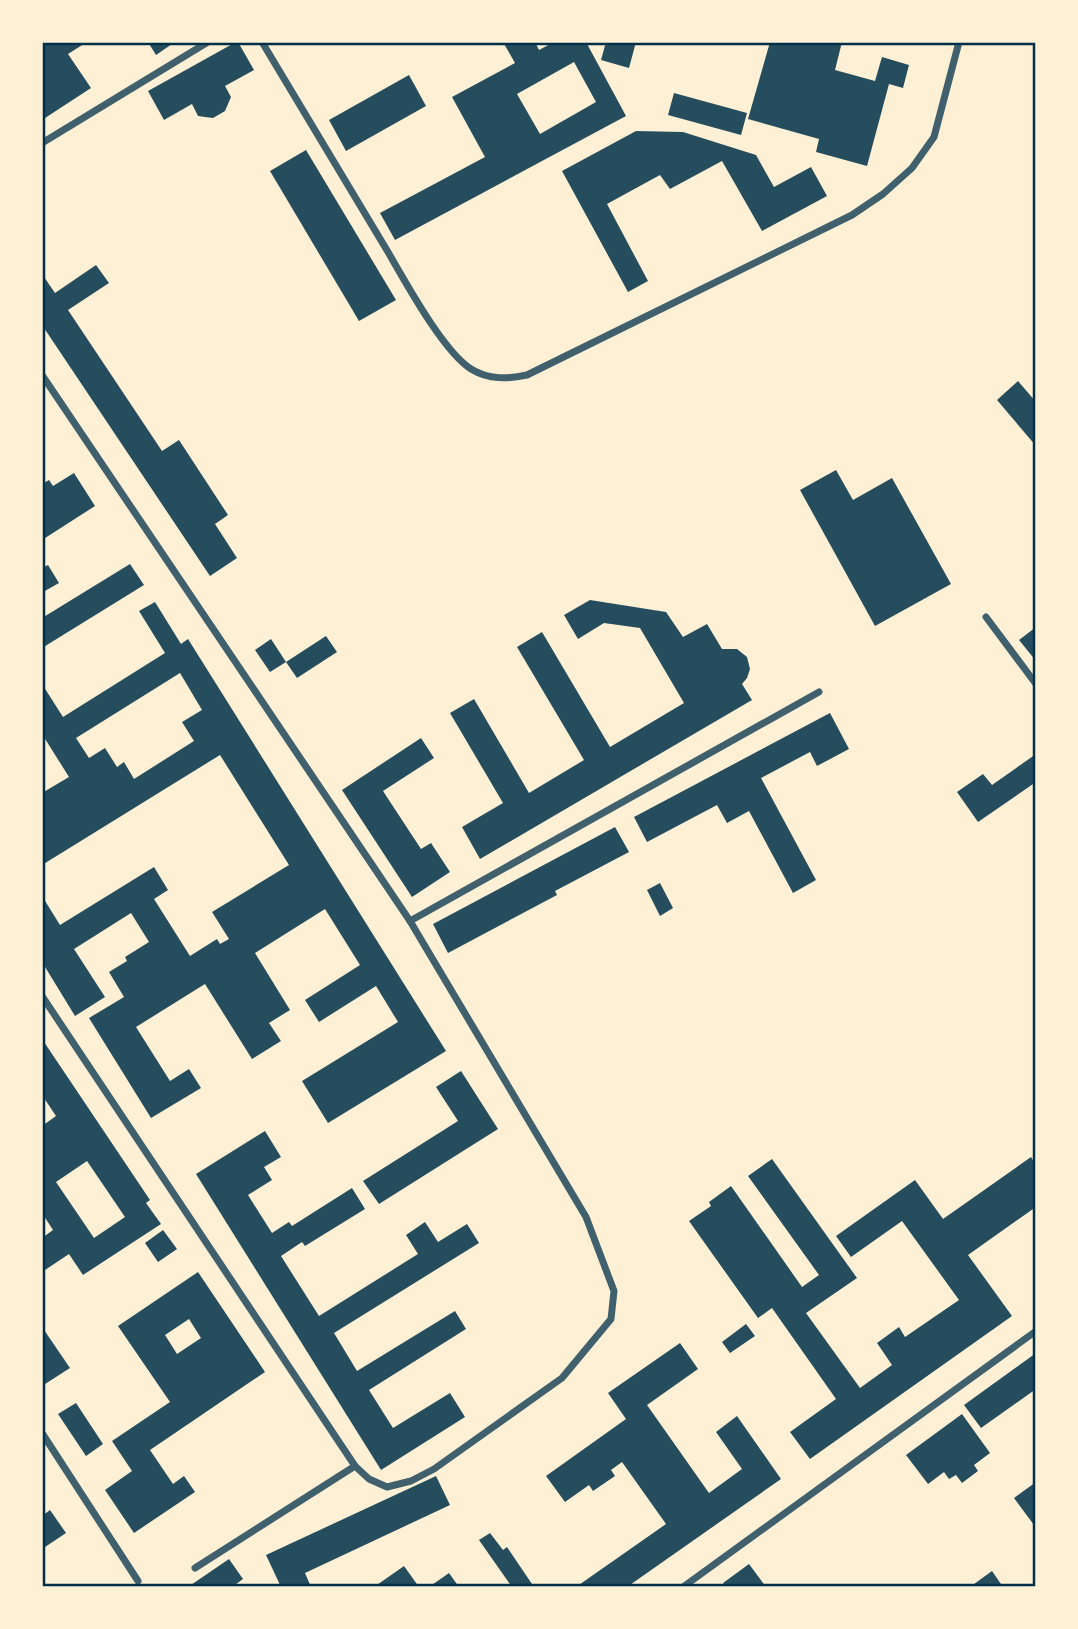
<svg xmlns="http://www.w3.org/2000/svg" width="1078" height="1629" viewBox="0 0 1078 1629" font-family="'Public Sans',sans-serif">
<rect width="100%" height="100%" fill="#fdf0d5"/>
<!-- building -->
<g fill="#264d5e" fill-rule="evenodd">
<polygon points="42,42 87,42 68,54 91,88 42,120"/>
<polygon points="148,42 175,42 156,55"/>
<polygon points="236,42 238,42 254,70 225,86 231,97 225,111 213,118 205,117 198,116 192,104 164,120 148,91"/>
<path d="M 503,42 L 535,42 L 539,50 L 554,42 L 586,42 L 626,116 L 395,240 L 380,213 L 485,157 L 452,97 L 515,63 ZM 574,62 L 596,102 L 540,134 L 517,94 Z"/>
<polygon points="606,42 636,42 629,68 601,60"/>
<polygon points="770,42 842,42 835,70 875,81 882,57 909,65 903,88 889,84 867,166 816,152 819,139 748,119"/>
<polygon points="409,75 426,106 346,151 329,120"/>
<polygon points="674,93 747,113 741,135 668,115"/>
<polygon points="636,131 683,132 756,155 774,187 811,167 827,196 762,231 722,161 670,189 660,175 607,204 648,281 628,292 562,171"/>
<polygon points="306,150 396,300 359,321 270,171"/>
<polygon points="96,265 109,283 68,310 162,451 179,440 228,515 215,524 237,558 210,576 42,325 42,274 55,293"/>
<polygon points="1018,381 1036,402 1036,446 997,400"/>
<polygon points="836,470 853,500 892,478 951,584 875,626 800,490"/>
<polygon points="74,473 95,506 42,540 42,484 49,480 53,486"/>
<polygon points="130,564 144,585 42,648 42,618"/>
<polygon points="48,565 59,583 43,592 42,568"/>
<polygon points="590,600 666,612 683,637 707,624 722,649 737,649 747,657 750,669 747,678 742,684 752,700 480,859 462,827 503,803 450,713 474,699 529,793 584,760 517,647 542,632 610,747 684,703 640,628 604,623 578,639 564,615"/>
<path d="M 155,602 L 181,644 L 188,639 L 446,1051 L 328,1123 L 302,1081 L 398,1022 L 376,986 L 319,1022 L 305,1000 L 360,965 L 325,909 L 255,953 L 290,1010 L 269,1023 L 281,1041 L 252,1059 L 205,984 L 136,1027 L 170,1081 L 189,1069 L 201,1088 L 151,1118 L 89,1018 L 124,997 L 109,972 L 127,961 L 125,957 L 149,942 L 131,913 L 74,949 L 105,997 L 75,1016 L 42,962 L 42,896 L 60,925 L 154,867 L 168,890 L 154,899 L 190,956 L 217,939 L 220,944 L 229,939 L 212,912 L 289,865 L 220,755 L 42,865 L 42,793 L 69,777 L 42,734 L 42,684 L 63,717 L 165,653 L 139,611 ZM 180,673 L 202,710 L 182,722 L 194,741 L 134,779 L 124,762 L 117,767 L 105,748 L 89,758 L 76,738 Z"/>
<polygon points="1036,627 1036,661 1019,640"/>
<polygon points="326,636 337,652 297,678 286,662"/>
<polygon points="271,639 286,662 270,672 255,650"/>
<polygon points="830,713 849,749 817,766 810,752 761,778 816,880 793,893 749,811 727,823 717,805 647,842 634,817"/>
<polygon points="421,738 434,758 383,791 421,849 431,843 450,872 412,897 342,790"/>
<polygon points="1036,754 1036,782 978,822 957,792 983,774 992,785"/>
<polygon points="615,827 629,852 555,891 557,895 448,953 433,924"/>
<polygon points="660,883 673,908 660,916 647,890"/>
<path d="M 42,1039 L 150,1200 L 146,1203 L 161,1224 L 83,1275 L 69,1254 L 42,1272 L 42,1238 L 53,1230 L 42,1213 L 42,1126 L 56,1116 L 42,1095 ZM 87,1161 L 125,1217 L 94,1238 L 56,1182 Z"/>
<polygon points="461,1071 498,1129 379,1204 363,1181 458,1121 436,1087"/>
<polygon points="265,1131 281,1157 264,1167 272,1180 248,1195 272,1233 289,1222 292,1226 352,1188 365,1209 305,1246 302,1242 281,1256 319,1316 418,1254 406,1235 425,1222 438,1242 467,1224 479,1243 334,1333 357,1371 455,1311 466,1329 369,1390 393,1428 450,1393 465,1417 381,1470 196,1174"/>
<polygon points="1031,1157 1036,1165 1036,1214 1033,1209 968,1255 1012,1316 810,1459 790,1432 836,1399 772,1308 758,1318 689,1221 711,1206 709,1202 731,1186 802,1287 819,1275 748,1176 772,1159 857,1278 806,1313 860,1388 892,1365 877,1343 899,1327 905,1337 959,1300 902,1221 851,1257 836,1236 915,1180 943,1219"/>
<polygon points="163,1230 177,1249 158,1262 145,1243"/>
<path d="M 198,1272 L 265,1372 L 150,1450 L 173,1484 L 184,1476 L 195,1492 L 134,1533 L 105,1490 L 132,1471 L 112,1441 L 170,1402 L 118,1326 ZM 189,1319 L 201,1338 L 177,1354 L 165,1335 Z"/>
<polygon points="746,1324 755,1336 730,1353 722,1342"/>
<polygon points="42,1327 70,1368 42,1386"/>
<polygon points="680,1343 698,1369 647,1405 709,1493 742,1469 716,1432 737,1416 781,1479 627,1587 576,1587 666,1524 622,1462 611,1470 615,1476 593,1491 589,1485 565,1502 546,1476 626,1419 608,1393"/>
<polygon points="1036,1353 1036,1389 981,1428 964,1405"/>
<polygon points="76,1403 103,1444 86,1456 58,1414"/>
<polygon points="962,1414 990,1453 974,1465 978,1471 962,1483 956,1475 949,1479 944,1472 928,1484 906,1455"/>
<polygon points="436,1476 450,1505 305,1573 311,1587 281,1587 266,1555"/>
<polygon points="1036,1482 1036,1524 1034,1525 1014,1498"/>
<polygon points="50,1510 66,1533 42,1549 42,1516"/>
<polygon points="490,1533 503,1550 507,1547 534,1587 512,1587 479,1540"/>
<polygon points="229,1559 243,1579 232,1587 188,1587"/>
<polygon points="749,1564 766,1587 726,1587 723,1583"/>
<polygon points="404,1566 419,1587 374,1587"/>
<polygon points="992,1571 1003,1587 970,1587"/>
<polygon points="449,1573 459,1587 429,1587"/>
</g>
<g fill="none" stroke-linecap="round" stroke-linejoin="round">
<!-- minor -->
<g stroke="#3f606c" stroke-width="7">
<path d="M 262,42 C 304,112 346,182 388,252 C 406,283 443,351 471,369 C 489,380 508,379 527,375 L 852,215 L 883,194 L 912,168 L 934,137 L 959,42"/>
<polyline points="42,143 208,42"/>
<polyline points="42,375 410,921 586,1217 614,1291 611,1319 562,1378 434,1469 411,1481 387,1487 369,1479 355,1466"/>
<polyline points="986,617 1036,684"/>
<polyline points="410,921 819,692"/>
<polyline points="42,996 355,1466 195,1568"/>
<polyline points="42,1433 138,1581"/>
<polyline points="683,1587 1036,1331"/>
</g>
</g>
<!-- border -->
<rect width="1078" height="1629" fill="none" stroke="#fdf0d5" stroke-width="88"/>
<rect x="44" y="44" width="990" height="1541" fill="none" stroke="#003049" stroke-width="2.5"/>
</svg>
